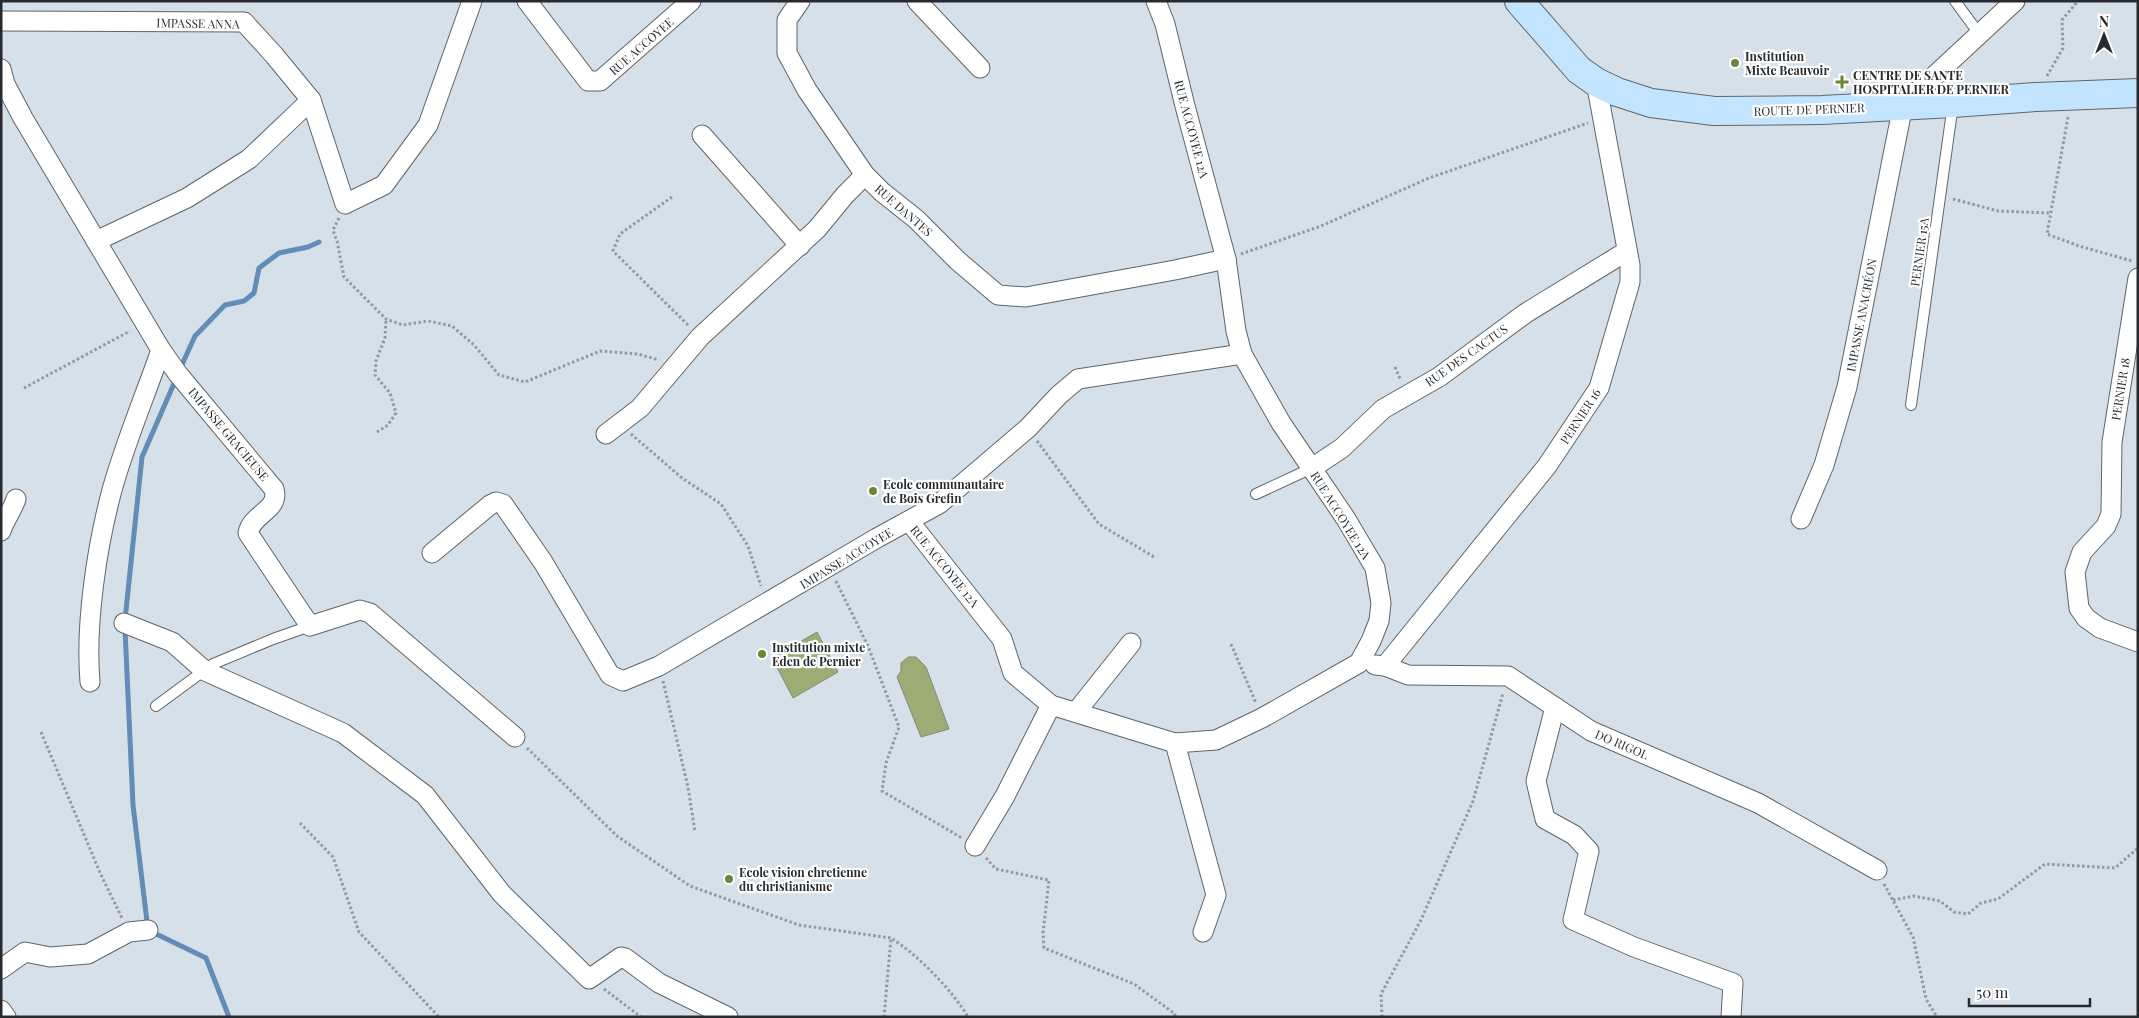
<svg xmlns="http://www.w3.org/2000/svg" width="2139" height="1018" viewBox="0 0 2139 1018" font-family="'Playfair Display',serif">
<rect width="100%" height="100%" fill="#d6e0e8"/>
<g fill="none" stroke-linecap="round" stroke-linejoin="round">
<!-- stream -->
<g stroke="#618db7" stroke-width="5">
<polyline points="180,369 195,336 225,305 244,301 254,293 259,268 279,253 308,247 319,242"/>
<polyline points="125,620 142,457 176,379"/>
<polyline points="125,629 133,805 148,930 206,958 229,1017"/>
</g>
</g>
<!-- building -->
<g fill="#9bad75" stroke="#85897f">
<polygon points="817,632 838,672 793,698 772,658"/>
<polygon points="908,657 916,657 926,667 949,729 921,737 897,677 901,671 901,663"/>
</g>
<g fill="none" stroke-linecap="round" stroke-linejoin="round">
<!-- lane casing -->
<g stroke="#5d656c" stroke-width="12">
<g id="lane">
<polyline points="1955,1 1980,35"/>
<polyline points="1911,405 1953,104"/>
<polyline points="1256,494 1312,468"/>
<polyline points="156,706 213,664 273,639 310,626"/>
</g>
</g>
<!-- street casing -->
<g stroke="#5d656c" stroke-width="21">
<g id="street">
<polyline points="527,1 588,81 600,81 691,1"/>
<polyline points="800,1 787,20 787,53 807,90 865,175"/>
<polyline points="917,1 980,68"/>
<polyline points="1,21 244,22 274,55 311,100 345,204 384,185 428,125 472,1"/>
<path d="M 1,69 L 5,84 L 23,118 L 161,350 L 178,374 L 274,489 C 280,511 252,513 248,533 L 310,626 L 360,610 L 370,613 L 515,737"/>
<polyline points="702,135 800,246"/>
<polyline points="96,241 187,198 249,159 311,100"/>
<polyline points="2138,278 2112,442 2111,514 2106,526 2082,552 2075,572 2079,608 2086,618 2100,628 2138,642"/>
<polyline points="606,434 640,408 700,337 817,229 845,195 865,175 882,192 916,219 958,261 998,295 1026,297 1175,270 1226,259"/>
<polyline points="1312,468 1342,448 1383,409 1439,377 1526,313 1627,251"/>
<polyline points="1801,519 1824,465 1847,387 1903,105 2015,1"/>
<polyline points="909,521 1002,639 1013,673 1051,705 1175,743 1216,740 1262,718 1359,663 1371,641 1379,621 1381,603 1375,568 1346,519 1281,423 1242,354 1236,331 1226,259 1185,106 1165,24 1156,1"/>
<path d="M 1,531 C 5,519 12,511 16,499"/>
<polyline points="432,553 490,505 496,502 503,504 543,562 610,675 623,681 659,666 877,538 939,504 1028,428 1059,395 1078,379 1242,354"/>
<polyline points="124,623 172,642 205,671 343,733 425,795 502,894 589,979 621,957 625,958 659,983 728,1017"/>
<polyline points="1375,665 1385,666 1408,675 1508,676 1591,731 1758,803 1877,870"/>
<polyline points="1385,666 1547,466 1599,388 1630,282 1630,265 1596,82"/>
<path d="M 90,682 C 85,624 97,546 112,490 C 125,443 145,396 161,350"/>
<polyline points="1555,707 1536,781 1545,819 1574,835 1589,851 1573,920 1634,947 1733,983 1731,1017"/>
<polyline points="1076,712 1131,643"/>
<polyline points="1175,743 1216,895 1203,932"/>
<polyline points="975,846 1005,796 1051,705"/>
<polyline points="1,969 25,952 50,957 88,954 129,932 148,930"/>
<polyline points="1,1010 6,1017"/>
</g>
</g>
<!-- secondary casing -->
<g stroke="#5d656c" stroke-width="30">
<polyline id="secondary" points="1519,1 1579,70 1596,82 1617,92 1651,103 1714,111 1822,110 1953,103 2036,97 2138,93"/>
</g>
<!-- path -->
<g stroke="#92999f" stroke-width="3" stroke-dasharray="2.5 2.5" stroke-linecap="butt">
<polyline points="2047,76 2063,48 2062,20 2078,1"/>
<polyline points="2068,117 2047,234 2079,246 2132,261"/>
<polyline points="672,197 620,234 613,251 689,326"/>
<polyline points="1953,199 1998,211 2050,213"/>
<polyline points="339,218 333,230 337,241 344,277 386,319 403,325 428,321 452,326 474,345 499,375 525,382 600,351 638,354 659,360"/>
<polyline points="1241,254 1321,226 1429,178 1588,123"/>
<polyline points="1395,367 1401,381"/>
<polyline points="24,388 130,331"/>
<polyline points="377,432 388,425 396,413 390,393 375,375 376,361 385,338 386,319"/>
<polyline points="631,434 682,478 721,504 748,546 761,586"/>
<polyline points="1037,441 1099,524 1154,557"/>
<polyline points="836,581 868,646 899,727 886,763 882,791 962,838"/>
<polyline points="1231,644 1256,703"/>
<polyline points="663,681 688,787 695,832"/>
<polyline points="41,732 101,875 122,918"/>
<path d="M 527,748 L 617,836 L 690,886 L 799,925 L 891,938 C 917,954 953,991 968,1017"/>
<polyline points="300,823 333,857 359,932 439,1017"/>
<polyline points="986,858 996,869 1049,880 1043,933 1044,948 1134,984 1175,1014 1174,1017"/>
<polyline points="1884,884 1913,937 1926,999 1937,1017"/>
<polyline points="1893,900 1914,896 1940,901 1954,912 1968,914 1981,903 1998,899 2045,864 2115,868 2138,848"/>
<polyline points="604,989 641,1017"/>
<polyline points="884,1017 891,938"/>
<polyline points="1382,1017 1381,994 1421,920 1473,801 1503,693"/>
</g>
<!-- lane -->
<use href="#lane" stroke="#fff" stroke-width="10"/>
<!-- street -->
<use href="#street" stroke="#fff" stroke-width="19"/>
<!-- secondary -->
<use href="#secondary" stroke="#c3e4ff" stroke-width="28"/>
</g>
<!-- markers -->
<g fill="#6e8436" stroke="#fff" stroke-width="2">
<circle cx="1735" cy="63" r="5"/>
<path d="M1839.5 74.5h5v5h5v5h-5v5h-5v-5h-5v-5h5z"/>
<circle cx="873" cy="491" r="5"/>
<circle cx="762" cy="654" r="5"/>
<circle cx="729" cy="879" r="5"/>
</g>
<g text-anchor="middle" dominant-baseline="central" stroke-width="4.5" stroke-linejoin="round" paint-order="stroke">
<!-- street labels -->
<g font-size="12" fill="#272a2e" stroke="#fff">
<text transform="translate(198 23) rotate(1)">IMPASSE ANNA</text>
<text transform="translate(641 46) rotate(-41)">RUE ACCOYEE</text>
<text transform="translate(1809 109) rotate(-2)">ROUTE DE PERNIER</text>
<text transform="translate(1192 129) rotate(75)">RUE ACCOYEE 12A</text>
<text transform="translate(904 210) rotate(41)">RUE DANTES</text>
<text transform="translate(1919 252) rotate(-82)">PERNIER 15A</text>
<text transform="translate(1861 315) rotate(-79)">IMPASSE ANACRÉON</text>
<text transform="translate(1466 355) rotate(-35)">RUE DES CACTUS</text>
<text transform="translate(2120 389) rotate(-81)">PERNIER 18</text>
<text transform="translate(1580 416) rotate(-57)">PERNIER 16</text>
<text transform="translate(229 434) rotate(50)">IMPASSE GRACIEUSE</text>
<text transform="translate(1341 515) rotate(58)">RUE ACCOYEE 12A</text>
<text transform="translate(846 558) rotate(-31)">IMPASSE ACCOYEE</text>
<text transform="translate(945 566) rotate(51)">RUE ACCOYEE 12A</text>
<text transform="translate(1622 744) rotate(23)">DO RIGOL</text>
</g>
<!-- poi labels -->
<g font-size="12" font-weight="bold" fill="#272a2e" stroke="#fff" text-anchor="start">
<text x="1745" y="56">Institution<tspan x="1745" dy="14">Mixte Beauvoir</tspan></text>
<text x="1853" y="75">CENTRE DE SANTE<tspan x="1853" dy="14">HOSPITALIER DE PERNIER</tspan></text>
<text x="883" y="484">Ecole communautaire<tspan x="883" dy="14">de Bois Grefin</tspan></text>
<text x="772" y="647">Institution mixte<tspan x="772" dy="14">Eden de Pernier</tspan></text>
<text x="739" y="872">Ecole vision chretienne<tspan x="739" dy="14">du christianisme</tspan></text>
</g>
</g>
<!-- border -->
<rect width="2139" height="1018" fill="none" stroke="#272a2e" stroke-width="5"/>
<!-- north arrow -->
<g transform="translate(2104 35)" stroke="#ffffff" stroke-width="4" paint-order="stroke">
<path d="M0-4L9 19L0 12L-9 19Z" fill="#272a2e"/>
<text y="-8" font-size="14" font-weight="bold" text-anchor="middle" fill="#272a2e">N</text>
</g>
<!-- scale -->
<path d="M1969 998v8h121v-8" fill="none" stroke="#272a2e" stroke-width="2.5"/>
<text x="1976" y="998" font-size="15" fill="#272a2e" stroke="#ffffff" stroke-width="4" paint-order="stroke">50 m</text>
</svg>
